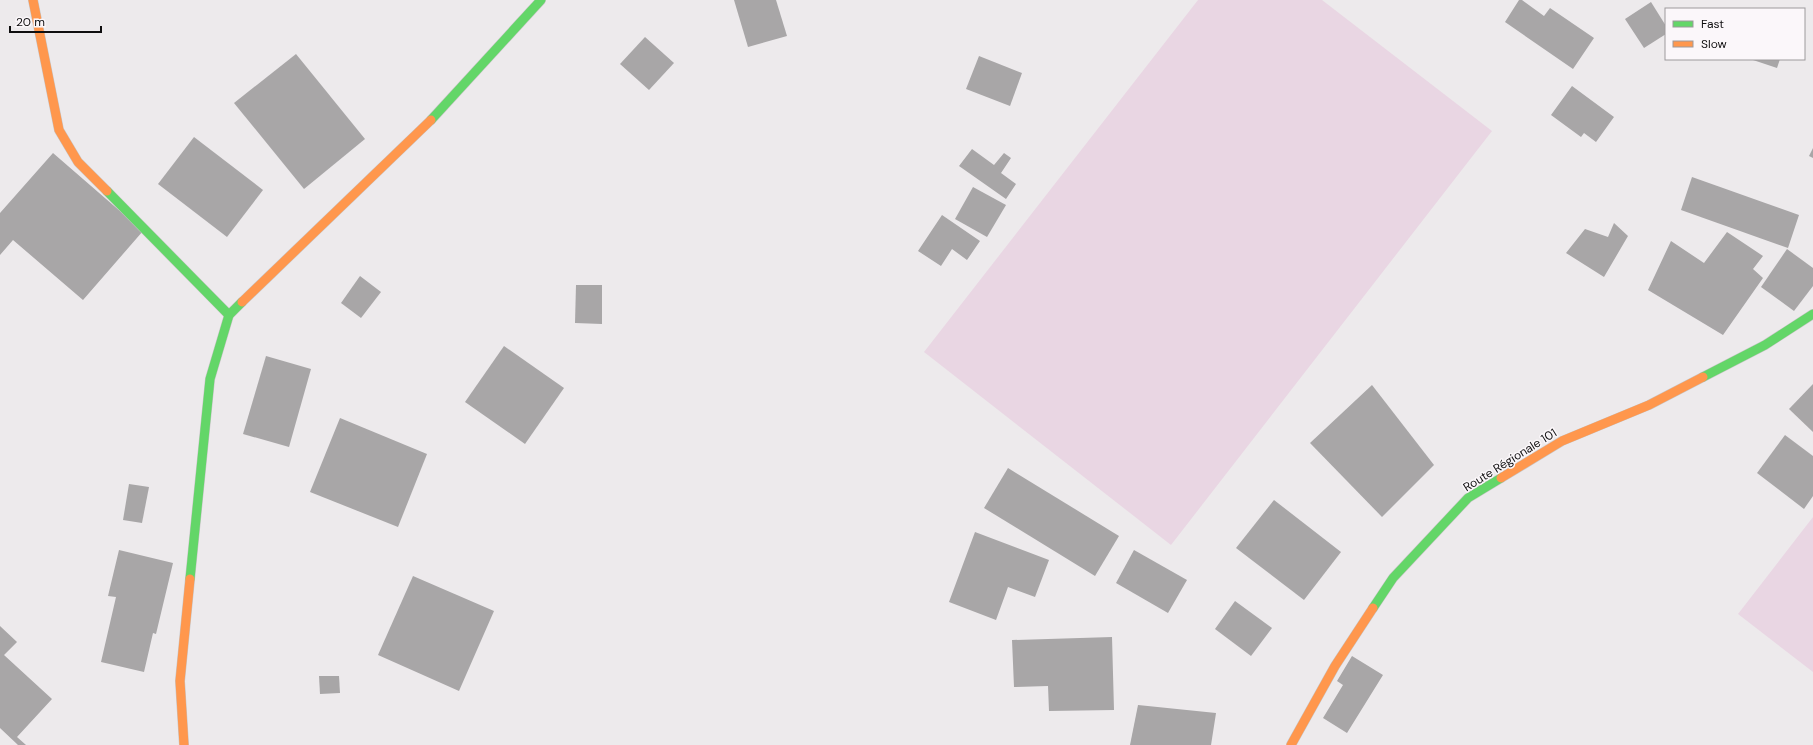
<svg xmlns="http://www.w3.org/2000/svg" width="1813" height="745" viewBox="0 0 1813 745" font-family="'DM Sans',sans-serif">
<rect width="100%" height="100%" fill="#edeaec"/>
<!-- green -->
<g fill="#e9d6e3">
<polygon points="1198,0 1322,0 1492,131 1171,545 924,352"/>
<polygon points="1813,517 1813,672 1738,614"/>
</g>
<!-- building -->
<g fill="#a8a6a7">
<polygon points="734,0 776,0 787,36 748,47"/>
<polygon points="1519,0 1522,0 1544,16 1550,8 1594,38 1573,69 1505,22"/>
<polygon points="1651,2 1666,26 1666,34 1644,48 1625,19"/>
<polygon points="645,37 674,63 649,90 620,64"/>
<polygon points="296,54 365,139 304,189 234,103"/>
<polygon points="979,56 1022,73 1010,106 966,89"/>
<polygon points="1750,59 1780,59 1777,68"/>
<polygon points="1572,86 1614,117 1596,142 1584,133 1581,137 1551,115"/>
<polygon points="194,137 263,190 227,237 158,184"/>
<polygon points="1813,148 1813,158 1809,156"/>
<polygon points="972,149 994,165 1004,153 1011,158 1001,173 1016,184 1006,199 959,166"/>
<polygon points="53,153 143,231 83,300 13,240 0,255 0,213"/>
<polygon points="1692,177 1799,215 1788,248 1681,210"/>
<polygon points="973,187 1006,205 987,237 955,219"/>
<polygon points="942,215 980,241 967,260 952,249 941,266 918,251"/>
<polygon points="1614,223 1628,236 1604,277 1566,253 1585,229 1608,237"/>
<polygon points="1727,232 1763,256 1753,269 1763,278 1723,335 1648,290 1671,241 1704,263"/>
<polygon points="1787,249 1813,268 1813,286 1794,311 1761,287"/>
<polygon points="360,276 381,292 361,318 341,303"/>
<polygon points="576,285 602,285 602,324 575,323"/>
<polygon points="504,346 564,388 525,444 465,402"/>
<polygon points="266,356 311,369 289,447 243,434"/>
<polygon points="1813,384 1813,432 1789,409"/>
<polygon points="1372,385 1434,465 1382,517 1310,443"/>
<polygon points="340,418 427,454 398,527 310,492"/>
<polygon points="1785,435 1813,456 1813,496 1804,509 1757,473"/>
<polygon points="1008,468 1119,536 1095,576 984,508"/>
<polygon points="129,484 149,487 142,523 123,520"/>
<polygon points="1274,500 1341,552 1304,600 1236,548"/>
<polygon points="975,532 1049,560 1035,597 1008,587 996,620 949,602"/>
<polygon points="119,550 173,563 156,634 153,633 144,672 101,662 116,597 108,596"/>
<polygon points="1134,550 1187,580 1168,613 1116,583"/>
<polygon points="413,576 494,611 459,691 378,655"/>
<polygon points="1235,601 1272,628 1251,656 1215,629"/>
<polygon points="0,626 17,642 4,655 52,699 17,737 26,745 18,745 0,728"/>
<polygon points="1112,637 1114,710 1049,711 1048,686 1014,687 1012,640"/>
<polygon points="1352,656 1383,675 1347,733 1323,718 1343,685 1337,681"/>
<polygon points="319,676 339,676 340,693 320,694"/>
<polygon points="1138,705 1216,713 1211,745 1130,745"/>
</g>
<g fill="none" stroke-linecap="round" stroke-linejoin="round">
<!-- fast casing -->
<g stroke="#c7c5c6" stroke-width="10">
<g id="fast">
<polyline points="431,120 541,0"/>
<polyline points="107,191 229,315"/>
<polyline points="1703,377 1765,345 1813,314"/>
<polyline points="190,579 210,379 229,315 242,302"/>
<polyline points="1373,608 1393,578 1468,498 1501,478"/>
</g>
</g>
<!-- slow casing -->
<g stroke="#c7c5c6" stroke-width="10">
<g id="slow">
<polyline points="33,0 59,130 78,162 107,191"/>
<polyline points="242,302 431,120"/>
<polyline points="1501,478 1562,441 1649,405 1703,377"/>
<polyline points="184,745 180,681 190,579"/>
<polyline points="1291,745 1335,666 1373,608"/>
</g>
</g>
<!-- fast -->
<use href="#fast" stroke="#63d668" stroke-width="9"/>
<!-- slow -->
<use href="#slow" stroke="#ff974d" stroke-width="9"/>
</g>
<g text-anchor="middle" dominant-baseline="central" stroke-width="3" stroke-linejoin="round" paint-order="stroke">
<!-- street labels -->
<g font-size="12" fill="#0f0e0f" stroke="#fbf7fa">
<text transform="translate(1510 460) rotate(-32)">Route Régionale 101</text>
</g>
</g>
<!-- legend -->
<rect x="1665" y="8" width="140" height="52" fill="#fbf7fa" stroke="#9d9a9c"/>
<rect x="1673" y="21" width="20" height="6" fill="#63d668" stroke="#9d9a9c"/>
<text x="1701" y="28" font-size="12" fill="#0f0e0f">Fast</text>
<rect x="1673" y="41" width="20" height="6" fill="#ff974d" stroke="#9d9a9c"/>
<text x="1701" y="48" font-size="12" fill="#0f0e0f">Slow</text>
<!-- scale -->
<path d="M10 26v6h91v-6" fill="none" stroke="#0f0e0f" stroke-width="2"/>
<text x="16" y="26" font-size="12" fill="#0f0e0f" stroke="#fbf7fa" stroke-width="3" paint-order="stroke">20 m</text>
</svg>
